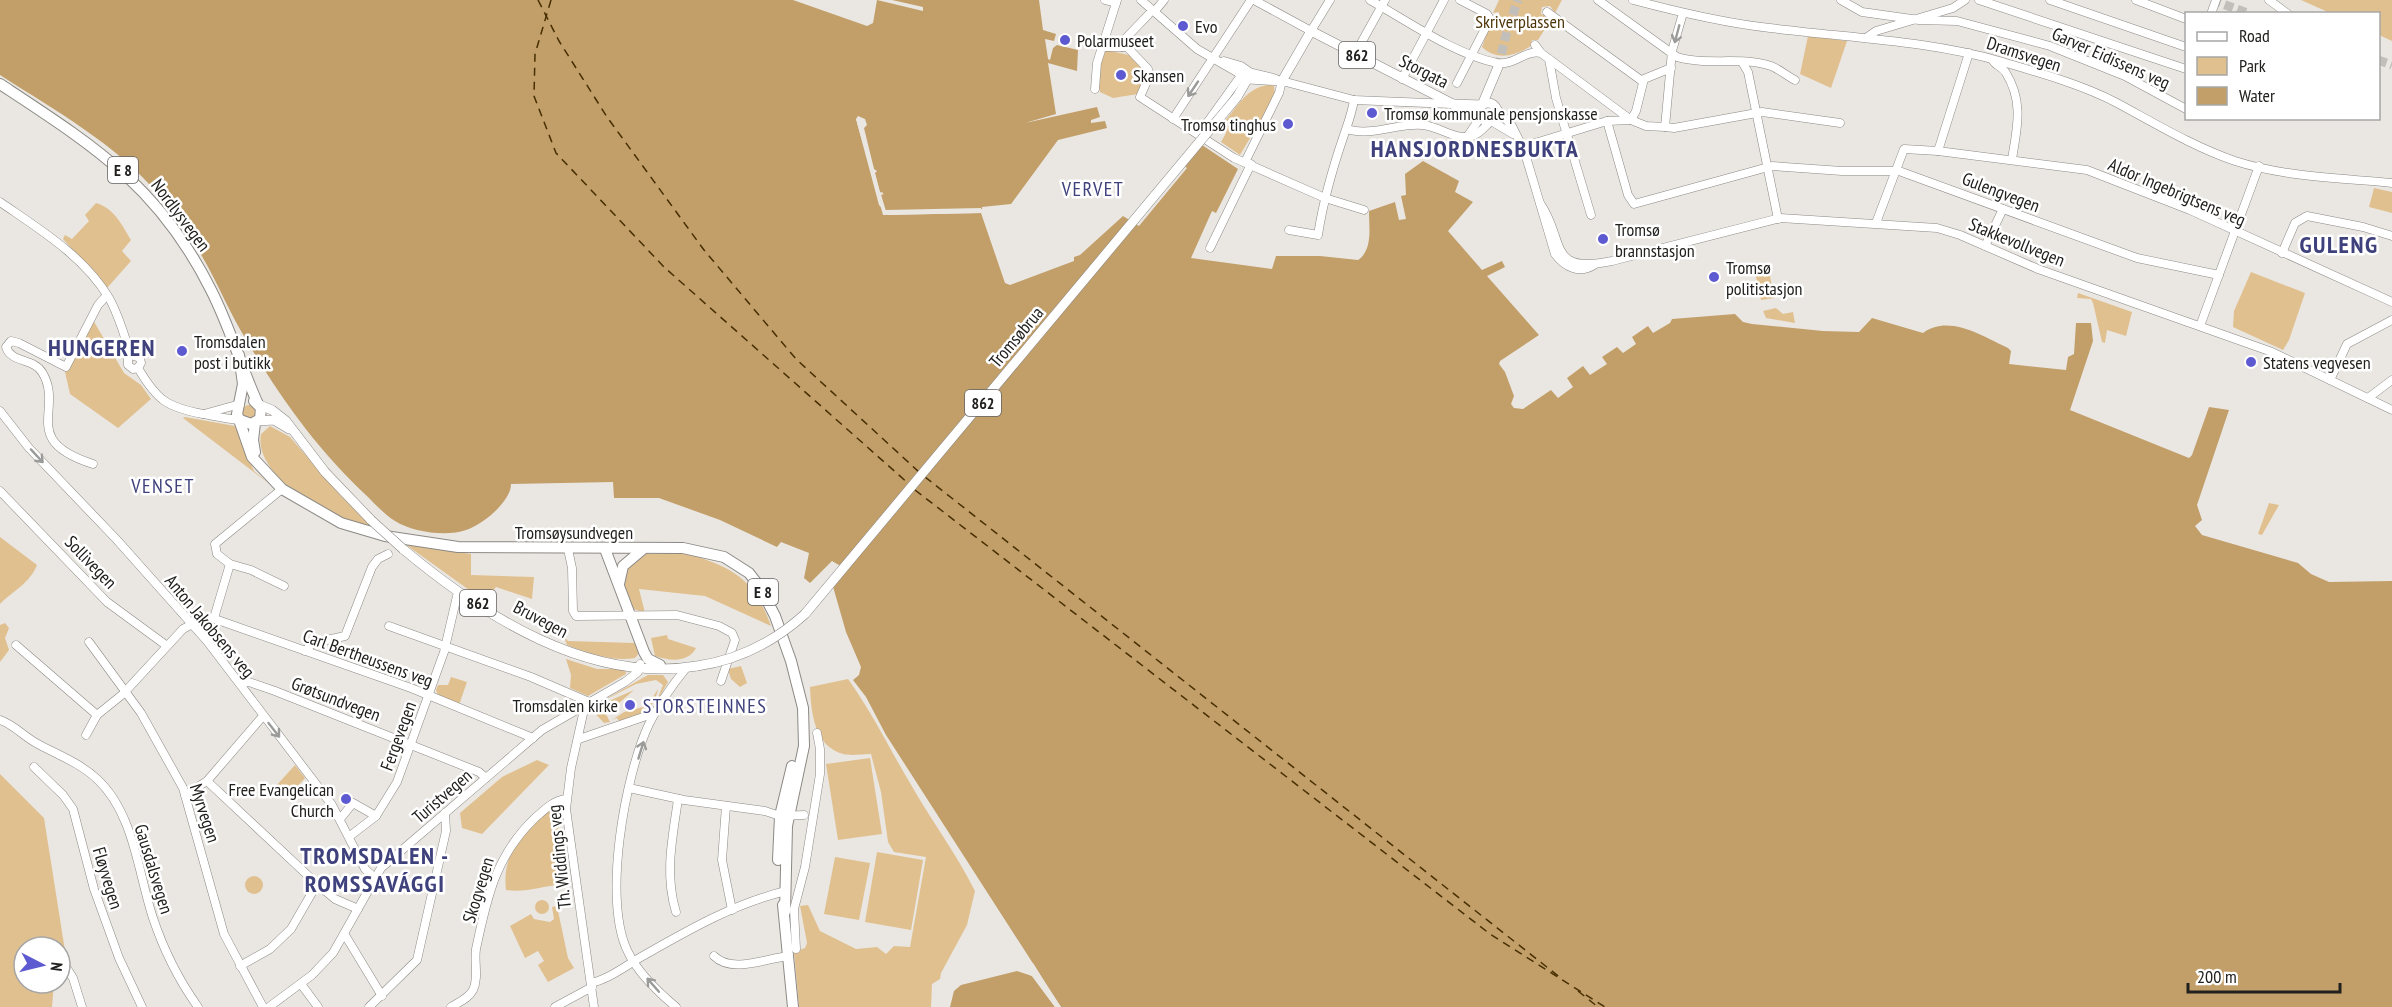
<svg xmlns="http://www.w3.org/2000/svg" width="2392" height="1007" viewBox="0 0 2392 1007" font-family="'PT Sans Narrow',sans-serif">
<rect width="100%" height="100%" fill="#eae7e2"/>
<!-- green -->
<g fill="#e1c090">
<path d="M 1499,0 L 1562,0 L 1555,13 L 1550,6 L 1542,7 L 1541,14 L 1552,18 L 1538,40 L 1532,40 L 1531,46 C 1515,56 1497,61 1482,47 L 1491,22 L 1499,19 L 1499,12 L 1493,13 Z"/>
<polygon points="2301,0 2392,0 2392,41 2379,35 2378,14 2330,13"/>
<polygon points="1808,36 1847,41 1831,88 1800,74"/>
<polygon points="1106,50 1129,55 1144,71 1144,84 1138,94 1113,98 1100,92 1096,75"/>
<path d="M 1269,85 L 1274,86 L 1275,96 L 1240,155 L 1221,142 L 1226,133 L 1224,130 L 1228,124 L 1225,121 C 1237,107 1247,87 1269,85 Z"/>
<polygon points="2374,188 2392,192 2392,213 2369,207"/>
<path d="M 96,203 C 114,208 122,225 131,240 L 122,251 L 131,261 L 107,288 L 63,239 L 65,235 L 72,239 L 89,221 L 85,215 Z"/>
<polygon points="1768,265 1774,298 1761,300 1754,268"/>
<polygon points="2251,272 2305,293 2289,340 2283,350 2233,327 2234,311"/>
<polygon points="2078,293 2132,312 2126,336 2107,330 2105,343 2102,342 2093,303 2091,299 2077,298"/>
<polygon points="1776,308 1783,314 1793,312 1795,323 1766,318 1763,311"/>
<polygon points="93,320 124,373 141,385 151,399 118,428 70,394 65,372"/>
<circle cx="249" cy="412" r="7"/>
<polygon points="185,417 235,426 254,471 272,486 183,418"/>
<path d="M 270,426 L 290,437 L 341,496 L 377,530 C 340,526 252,478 261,434 Z"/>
<polygon points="2269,503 2279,505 2262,535 2258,534"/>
<path d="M 0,537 L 37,565 C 30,583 13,591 0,604 Z"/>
<polygon points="405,544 471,554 471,575 534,577 532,599 496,587 489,597 483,600"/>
<path d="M 687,553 C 734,569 753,577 771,626 L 705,596 L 639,589 L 645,613 L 631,608 L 624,584 L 627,569 L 646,554 Z"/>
<polygon points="5,623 9,628 5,638 9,650 0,662 0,625"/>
<path d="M 667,635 L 668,639 L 696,648 C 688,663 670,661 655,656 L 651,638 Z"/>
<path d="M 564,637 L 568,641 L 635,643 L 639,653 L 635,658 C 613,662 587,653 567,645 Z"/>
<polygon points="566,659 597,669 625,669 626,674 588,696 570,688 571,675"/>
<polygon points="741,666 747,683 740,687 731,679 728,669"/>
<polygon points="648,675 663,675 668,682 655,705 663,685 656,680 636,684 597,704"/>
<polygon points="451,677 467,682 459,705 439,698 436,690 438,685 448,685"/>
<path d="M 848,679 C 872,712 889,748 910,783 C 931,820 956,853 975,891 L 967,925 L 941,973 L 940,979 L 932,984 L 931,1007 L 799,1007 L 794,952 L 805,948 L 807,943 L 800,906 L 808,905 L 820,931 L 856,949 L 877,947 L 886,954 L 894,946 L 910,947 L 926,857 L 894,852 L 888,842 L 881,792 L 871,754 C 862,754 851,756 843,754 C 814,746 811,712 810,687 Z"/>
<path d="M 658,689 C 653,714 636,716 614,723 L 619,721 L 617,718 L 612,720 L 624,712 L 647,706 Z"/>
<polygon points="634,690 619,703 606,707 605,712 610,722 604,723 593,711 595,707"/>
<polygon points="870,758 882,834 838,840 826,764"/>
<polygon points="537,760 549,765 482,834 462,828 460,813 502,777"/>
<polygon points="295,765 305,778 287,798 276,786"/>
<polygon points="0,774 44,818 66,957 60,962 60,947 24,947 24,983 54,983 52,1007 0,1007"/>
<path d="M 557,803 L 560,836 L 557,837 L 563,884 C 544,886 525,893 506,890 C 501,849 528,827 557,803 Z"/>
<polygon points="877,852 923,860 911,930 865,922"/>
<polygon points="835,857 870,863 859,920 824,914"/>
<circle cx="254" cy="885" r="9"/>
<circle cx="542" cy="907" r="7"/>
<polygon points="557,906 568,958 574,968 548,982 538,965 544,961 538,951 525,958 510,926 531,914 534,919 550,922 554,919 552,907"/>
</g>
<!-- water -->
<g fill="#c29e69">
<path d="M 0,0 L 793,0 L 867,26 L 873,23 L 877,0 L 1039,0 L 1043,30 L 1056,34 L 1054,41 L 1045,39 L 1048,59 L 1050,60 L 1053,48 L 1057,45 L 1078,50 L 1077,71 L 1048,63 L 1056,114 L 1025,123 L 1097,107 L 1100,117 L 1091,120 L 1091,123 L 1105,121 L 1107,128 L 1058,140 L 1011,204 L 982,207 L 982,209 L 886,211 L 881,195 L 883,192 L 880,193 L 863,128 L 864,119 L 856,119 L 879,205 L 888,215 L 981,213 L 1005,283 L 1010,285 L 1074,261 L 1074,257 L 1080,255 L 1123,216 L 1139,226 L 1187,168 L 1179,162 L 1202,145 L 1238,169 L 1216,213 L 1212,211 L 1191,258 L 1272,269 L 1276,256 L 1320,256 L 1358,260 C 1373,250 1369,228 1369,211 L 1395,202 L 1399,220 L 1406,219 L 1401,196 L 1406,195 L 1405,174 L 1423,161 L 1459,181 L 1455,192 L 1473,202 L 1448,231 L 1482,270 L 1502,261 L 1505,267 L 1487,276 L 1539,335 L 1500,361 L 1499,364 L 1505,372 L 1514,396 L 1511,404 L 1514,408 L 1523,409 L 1551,390 L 1558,398 L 1573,387 L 1567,378 L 1583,366 L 1590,375 L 1607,364 L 1602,357 L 1617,347 L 1623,353 L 1636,344 L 1632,337 L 1648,326 L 1653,333 L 1670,323 L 1672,319 L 1735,314 L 1743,322 L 1752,324 L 1823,331 L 1859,332 L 1872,318 L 1923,333 C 1949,314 1982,336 2008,348 L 2011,351 L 2009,364 L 2066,370 L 2068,357 L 2074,354 L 2076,323 L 2091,323 L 2093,341 L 2070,410 L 2189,458 L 2192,455 L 2209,407 L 2229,410 L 2197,505 L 2202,520 L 2195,526 L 2202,535 L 2298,563 L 2311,574 L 2329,582 L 2392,581 L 2392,1007 L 1061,1007 L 886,735 L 866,697 L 853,680 L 859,675 L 861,667 L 846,632 L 832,583 L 844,568 L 832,561 L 810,583 L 804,578 L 809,553 L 781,542 L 777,547 L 720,520 L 659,498 L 614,498 L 613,482 L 511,484 C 511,502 482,525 466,530 C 446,537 412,532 395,521 C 385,515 376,505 368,497 C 316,449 276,392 241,331 C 227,307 217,282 203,258 C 191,236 176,215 159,195 C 116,144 56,111 0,75 Z"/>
<polygon points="1017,971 1032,976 1055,1007 950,1007 954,991 961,985"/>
</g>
<!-- pier -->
<g fill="#eae7e2">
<polygon points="892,0 923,7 923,11 877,0"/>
<polygon points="858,116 865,119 867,125 864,128 874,169 877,171 875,173 880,192 884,194 881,195 885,210 981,208 981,213 883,215 856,119"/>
<polygon points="1033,963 1047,986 1061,1007 1055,1007 1032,976 1025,972 1027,969 1034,973 1043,984 1031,965"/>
</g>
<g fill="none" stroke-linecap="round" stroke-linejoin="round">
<!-- ferry -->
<g stroke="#472f01" stroke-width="1.5" stroke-dasharray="8 6" stroke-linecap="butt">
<polyline points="538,0 559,41 607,117 704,250 796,359 919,472"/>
<polyline points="551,0 535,54 534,96 556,153 664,267 909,484"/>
<polyline points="925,477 1562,979"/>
<polyline points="915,490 1490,934 1605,1007"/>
<polyline points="1578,991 1598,1007"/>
</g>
<!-- major-tunnel -->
<g stroke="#c2bfbb" stroke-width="9" stroke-dasharray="9 4.5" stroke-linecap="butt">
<polyline points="2212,0 2250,14"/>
<polyline points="2378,60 2392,65"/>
<polyline points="1498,67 1507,31 1518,0"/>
</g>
<!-- minor casing -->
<g stroke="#8c8985" stroke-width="9">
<g id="minor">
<polyline points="1105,0 1116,3"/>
<polyline points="1141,0 1197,49 1249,79"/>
<polyline points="1254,0 1311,31 1330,0"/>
<path d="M 1370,0 C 1409,22 1454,54 1497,63 C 1514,66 1526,49 1541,53"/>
<path d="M 1598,0 L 1677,57 C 1707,66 1740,56 1771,66 C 1779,69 1787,76 1795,80"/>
<path d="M 1633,0 C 1678,12 1723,23 1770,28 C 1848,38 1927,40 2003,62 C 2040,73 2083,85 2117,103 C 2156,124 2194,147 2235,161 C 2285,177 2340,178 2392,183"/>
<polyline points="1841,0 1862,12 1919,20 1957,21 2050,46 2125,76 2186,109"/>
<polyline points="1979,0 2186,69"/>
<polyline points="2050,0 2186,47"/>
<polyline points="2136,0 2186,19"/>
<polyline points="2269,0 2288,14"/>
<polyline points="1154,12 1164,0"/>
<polyline points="1547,12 1642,81"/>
<polyline points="2211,14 2216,0"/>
<polyline points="1866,38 1876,31 1953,8 1965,0"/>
<polyline points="1535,45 1541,53 1631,120 1646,126 1665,127 1672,51 1683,13"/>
<polyline points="1102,47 1127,47 1148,69 1147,81 1140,97 1234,158 1325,198 1364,210"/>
<polyline points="1122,47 1124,40 1148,15"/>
<polyline points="1355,54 1385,0"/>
<polyline points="1549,59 1556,98 1591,215"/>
<polyline points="1224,61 1241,66 1251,73"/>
<path d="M 1993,61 C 1996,66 2003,67 2006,73 C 2024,102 2017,128 2012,159"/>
<polyline points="1742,62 1748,72 1778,219"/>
<polyline points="1402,79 1444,0"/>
<polyline points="1457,83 1490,19 1487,14 1460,0"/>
<polyline points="1095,89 1097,63 1117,0"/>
<path d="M 1496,108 L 1512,126 L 1524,150 L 1555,254 C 1564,266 1579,275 1594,265"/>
<polyline points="1173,119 1251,0"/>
<polyline points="1607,121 1628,195 1634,204 1772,166 1842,171 1899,171 2137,258 2219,275"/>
<polyline points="1665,127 1674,128 1762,112 1840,123"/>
<path d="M 1347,129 C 1370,137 1398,123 1422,125 C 1440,126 1454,141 1472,136 C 1480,134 1485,126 1491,121 L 1513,134"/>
<polyline points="1199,134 1242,74"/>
<polyline points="1467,137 1480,118"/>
<polyline points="1522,147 1607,121 1631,120 1636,111 1644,79 1671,68"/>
<polyline points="1938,151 2087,170 2190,210 2392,302"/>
<polyline points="1245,162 1279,93 1282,81 1354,100 1452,104"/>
<path d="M 0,202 C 39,229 84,256 109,298 C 119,315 124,336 131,355"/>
<path d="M 1540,203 C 1566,240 1546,275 1612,261 L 1780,218 L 1937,228 L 1960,235 L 2038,269 L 2272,352 L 2392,410"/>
<polyline points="1876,223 1904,149 1938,151 1969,53"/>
<path d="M 1289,230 L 1318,235 C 1323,202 1333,167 1344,135 C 1348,123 1352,113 1354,100"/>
<polyline points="1985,246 2003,209"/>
<polyline points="1210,248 1251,164"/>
<polyline points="2282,253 2295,223 2307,216 2363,227 2392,236"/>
<polyline points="2200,326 2259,166"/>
<polyline points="131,355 128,358 128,365 133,369 138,368"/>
<polyline points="131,355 140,358 141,363 138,368"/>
<path d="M 138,368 C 157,400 166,407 203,414 C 215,416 227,419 240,420"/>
<polyline points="2330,380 2347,344 2392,320"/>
<polyline points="2368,398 2392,380"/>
<polyline points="0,411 29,448 117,540 207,641 332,805 365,869 374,877"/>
<polyline points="204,414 240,404"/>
<path d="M 93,464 C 18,440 65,409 42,372 C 33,358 11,363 6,347 L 11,341 L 19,343 L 66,367 L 98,305 L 107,295"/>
<polyline points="0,491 107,602 167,646"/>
<polyline points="568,549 572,568 573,611 576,616 677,615 719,626 732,633 735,640 721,681"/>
<polyline points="230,564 251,570 284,586"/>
<polyline points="214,618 230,564 217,554 215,544 282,489"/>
<polyline points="389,626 531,677 589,702"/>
<polyline points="89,642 141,713 183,788 224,934 263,1007"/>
<polyline points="16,645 97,715"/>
<polyline points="305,651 313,643 345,636 372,567 378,559 388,554"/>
<polyline points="240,683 249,682 275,691 479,772 486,778"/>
<polyline points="585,705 571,768 566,809 594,1007"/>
<path d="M 0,720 C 15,725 24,737 38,744 C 58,755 80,763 97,779 C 134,813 138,873 153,918 C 164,951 178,979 198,1007"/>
<polyline points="86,735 97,715 123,694 183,629 200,620 212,618 411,688 533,738"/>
<polyline points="579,739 655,713"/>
<polyline points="34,767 63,795 73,809 94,889 119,958 142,1007"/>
<polyline points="207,781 317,884 335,899 358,909"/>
<polyline points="629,788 684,800 765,811 780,816 804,815"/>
<polyline points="185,795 207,781 263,716"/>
<polyline points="726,806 722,860 732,910"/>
<polyline points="340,819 353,803 376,816"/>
<polyline points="350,836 376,816 397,782 444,652 457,596"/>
<path d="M 676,912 C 664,873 673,836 678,799"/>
<polyline points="345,935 382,996"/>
<polyline points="796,949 794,909 805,867 820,774 820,749 817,733"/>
<path d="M 714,956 C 732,974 767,958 789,956"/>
<polyline points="64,964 73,978 82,1007"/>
<polyline points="240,966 270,949 291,929 317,884"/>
<path d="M 591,983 C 612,978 629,963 648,953 C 692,928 736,903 786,891"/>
<polyline points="301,984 318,1007"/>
<polyline points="269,1007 312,975 333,953 381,868 542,730 625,682 638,672 640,664"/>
<polyline points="369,1007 417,960 446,831 445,813"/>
<path d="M 451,1007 C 459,1002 469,998 473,990 C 479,978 474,962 476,949 C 487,897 496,855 535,818 C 544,810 554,800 566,799"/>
<polyline points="555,1007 592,987"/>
<path d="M 676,1007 C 658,992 638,973 628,952 C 602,901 625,775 649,724 C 659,704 673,684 687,667"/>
</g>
</g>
<!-- major casing -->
<g stroke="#8c8985" stroke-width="10">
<g id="major">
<polyline points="1249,79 1282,81 1311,31 1480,118"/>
<polyline points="1237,97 1251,73 1275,79"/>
<circle cx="1488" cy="112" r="9"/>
<polyline points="1452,104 1482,105 1498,67"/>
<polyline points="260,405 272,410 286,421 325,472 371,520"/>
<polyline points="258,421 274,420 289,429"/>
<path d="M 403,549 C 483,616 589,684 697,666"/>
</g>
</g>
<!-- highway casing -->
<g stroke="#8c8985" stroke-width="12">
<g id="highway">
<path d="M 0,84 C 94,146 159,186 211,290 C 230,327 241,367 258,404"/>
<polyline points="239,355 243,384 237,414 252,457 282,489 341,523 385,536 458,547 683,548 724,557 749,573 760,587 775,616 791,661 803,708 804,746 787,826 785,912"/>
<polyline points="240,420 251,424 260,419 261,408 254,401"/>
<polyline points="255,452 253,440 255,423"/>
<polyline points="605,549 644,652 648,659 660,665"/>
<polyline points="619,584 623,566 642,550"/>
<polyline points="778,860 780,816 792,766"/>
<polyline points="783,905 793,1007"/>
</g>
</g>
<!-- minor -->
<use href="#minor" stroke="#fff" stroke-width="8"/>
<!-- major -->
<use href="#major" stroke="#fff" stroke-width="9"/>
<!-- highway -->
<use href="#highway" stroke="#fff" stroke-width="10"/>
<!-- major-bridge casing -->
<g stroke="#8c8985" stroke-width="10" stroke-linecap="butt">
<g id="major-bridge">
<polyline points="371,520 403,549"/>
<path d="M 697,666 C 739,660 774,642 805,614 L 1237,97"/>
</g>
</g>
<!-- major-bridge -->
<use href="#major-bridge" stroke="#fff" stroke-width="9"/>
</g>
<!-- one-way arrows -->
<defs><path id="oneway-shaft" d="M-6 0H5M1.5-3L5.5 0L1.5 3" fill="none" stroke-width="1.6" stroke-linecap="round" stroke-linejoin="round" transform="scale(1.5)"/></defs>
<g stroke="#9b9b9a">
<use href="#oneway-shaft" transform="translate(1677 34) rotate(105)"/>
<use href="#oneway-shaft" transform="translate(1193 89) rotate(124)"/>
<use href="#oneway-shaft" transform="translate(37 456) rotate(47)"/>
<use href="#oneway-shaft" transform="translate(274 730) rotate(52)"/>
<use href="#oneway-shaft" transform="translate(641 750) rotate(-73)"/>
<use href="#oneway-shaft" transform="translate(653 985) rotate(-131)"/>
</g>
<!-- markers -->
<g fill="#5c59d1" stroke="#fff" stroke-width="2">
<circle cx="1183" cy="26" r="6"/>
<circle cx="1065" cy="40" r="6"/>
<circle cx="1121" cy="75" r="6"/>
<circle cx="1372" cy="113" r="6"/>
<circle cx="1288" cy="124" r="6"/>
<circle cx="1603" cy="239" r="6"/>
<circle cx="1714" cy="277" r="6"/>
<circle cx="182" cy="351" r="6"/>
<circle cx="2251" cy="362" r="6"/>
<circle cx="630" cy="705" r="6"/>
<circle cx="346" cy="799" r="6"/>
</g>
<g text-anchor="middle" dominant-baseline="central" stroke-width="5" stroke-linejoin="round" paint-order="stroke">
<!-- shield labels -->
<g fill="#fff" stroke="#646362" stroke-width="1.5">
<rect x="1339" y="42" width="36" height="26" rx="4.5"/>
<rect x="108" y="157" width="30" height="26" rx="4.5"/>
<rect x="965" y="390" width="36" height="26" rx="4.5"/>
<rect x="748" y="579" width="30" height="26" rx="4.5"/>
<rect x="460" y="590" width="36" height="26" rx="4.5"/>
</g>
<g font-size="16" font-weight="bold" fill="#21201f">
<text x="1357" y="55">862</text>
<text x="123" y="170">E 8</text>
<text x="983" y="403">862</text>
<text x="763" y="592">E 8</text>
<text x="478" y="603">862</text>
</g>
<!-- park labels -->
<g font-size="18" fill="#4e3509" stroke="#fff">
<text x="1520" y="21">Skriverplassen</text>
</g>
<!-- poi labels -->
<g font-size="18" fill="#21201f" stroke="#fff" text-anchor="start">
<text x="1195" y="26">Evo</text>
<text x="1077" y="40">Polarmuseet</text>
<text x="1133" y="75">Skansen</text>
<text x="1384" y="113">Tromsø kommunale pensjonskasse</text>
<text x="1276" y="124" text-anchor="end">Tromsø tinghus</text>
<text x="1615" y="229">Tromsø<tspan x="1615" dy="21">brannstasjon</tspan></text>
<text x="1726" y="267">Tromsø<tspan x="1726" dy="21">politistasjon</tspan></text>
<text x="194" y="341">Tromsdalen<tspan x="194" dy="21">post i butikk</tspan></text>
<text x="2263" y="362">Statens vegvesen</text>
<text x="618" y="705" text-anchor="end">Tromsdalen kirke</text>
<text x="334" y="789" text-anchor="end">Free Evangelican<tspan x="334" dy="21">Church</tspan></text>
</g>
<!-- street labels -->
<g font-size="18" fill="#21201f" stroke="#fff">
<text transform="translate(2024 54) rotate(18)">Dramsvegen</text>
<text transform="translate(2111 58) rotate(24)">Garver Eidissens veg</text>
<text transform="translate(1424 71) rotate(27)">Storgata</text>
<text transform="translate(2001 192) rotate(21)">Gulengvegen</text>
<text transform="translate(2177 192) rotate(23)">Aldor Ingebrigtsens veg</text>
<text transform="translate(181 215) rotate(53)">Nordlysvegen</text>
<text transform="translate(2017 242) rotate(22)">Stakkevollvegen</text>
<text transform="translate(1016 337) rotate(-50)">Tromsøbrua</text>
<text x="574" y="532">Tromsøysundvegen</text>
<text transform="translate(91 562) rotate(46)">Sollivegen</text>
<text transform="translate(541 619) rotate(28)">Bruvegen</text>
<text transform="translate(210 626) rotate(50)">Anton Jakobsens veg</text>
<text transform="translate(368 658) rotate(20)">Carl Bertheussens veg</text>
<text transform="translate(336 699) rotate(21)">Grøtsundvegen</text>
<text transform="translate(398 736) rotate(-70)">Fergevegen</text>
<text transform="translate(442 796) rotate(-41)">Turistvegen</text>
<text transform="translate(205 813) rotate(72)">Myrvegen</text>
<text transform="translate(559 857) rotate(-96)">Th. Widdings veg</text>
<text transform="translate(154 869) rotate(73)">Gausdalsvegen</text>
<text transform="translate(108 878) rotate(73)">Fløyvegen</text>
<text transform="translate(478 890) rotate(-73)">Skogvegen</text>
</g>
<!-- neighbourhood labels -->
<g font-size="20" letter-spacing="1.5" fill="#3f417d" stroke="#fff">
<text x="1093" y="189">VERVET</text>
<text x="163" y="486">VENSET</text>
<text x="705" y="706">STORSTEINNES</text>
</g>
<!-- district labels -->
<g font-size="24" font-weight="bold" letter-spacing="1.5" fill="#3f417d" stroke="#fff">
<text x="1475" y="148">HANSJORDNESBUKTA</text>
<text x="2339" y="244">GULENG</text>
<text x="102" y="347">HUNGEREN</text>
<text x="375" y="855">TROMSDALEN -<tspan x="375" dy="28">ROMSSAVÁGGI</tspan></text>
</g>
</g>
<!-- legend -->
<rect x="2185" y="12" width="195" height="108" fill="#ffffff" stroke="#a6a6a5" stroke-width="1.5"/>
<rect x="2197" y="32" width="30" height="9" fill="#ffffff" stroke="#a6a6a5" stroke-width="1.5"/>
<text x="2239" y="42" font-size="18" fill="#21201f">Road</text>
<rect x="2197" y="57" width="30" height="18" fill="#e1c090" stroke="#a6a6a5" stroke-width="1.5"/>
<text x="2239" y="72" font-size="18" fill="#21201f">Park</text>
<rect x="2197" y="87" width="30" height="18" fill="#c29e69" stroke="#a6a6a5" stroke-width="1.5"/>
<text x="2239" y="102" font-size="18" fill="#21201f">Water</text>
<!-- north arrow -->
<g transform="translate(42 965) rotate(97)"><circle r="28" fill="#ffffff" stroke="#a6a6a5" stroke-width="1.5"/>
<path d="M0-4.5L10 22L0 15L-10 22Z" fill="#5c59d1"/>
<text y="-9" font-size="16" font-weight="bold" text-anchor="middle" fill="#21201f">N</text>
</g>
<!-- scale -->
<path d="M2188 983v9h152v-9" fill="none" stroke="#21201f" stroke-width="3"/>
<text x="2197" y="983" font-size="18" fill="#21201f" stroke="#ffffff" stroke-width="4.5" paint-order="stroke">200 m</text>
</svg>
